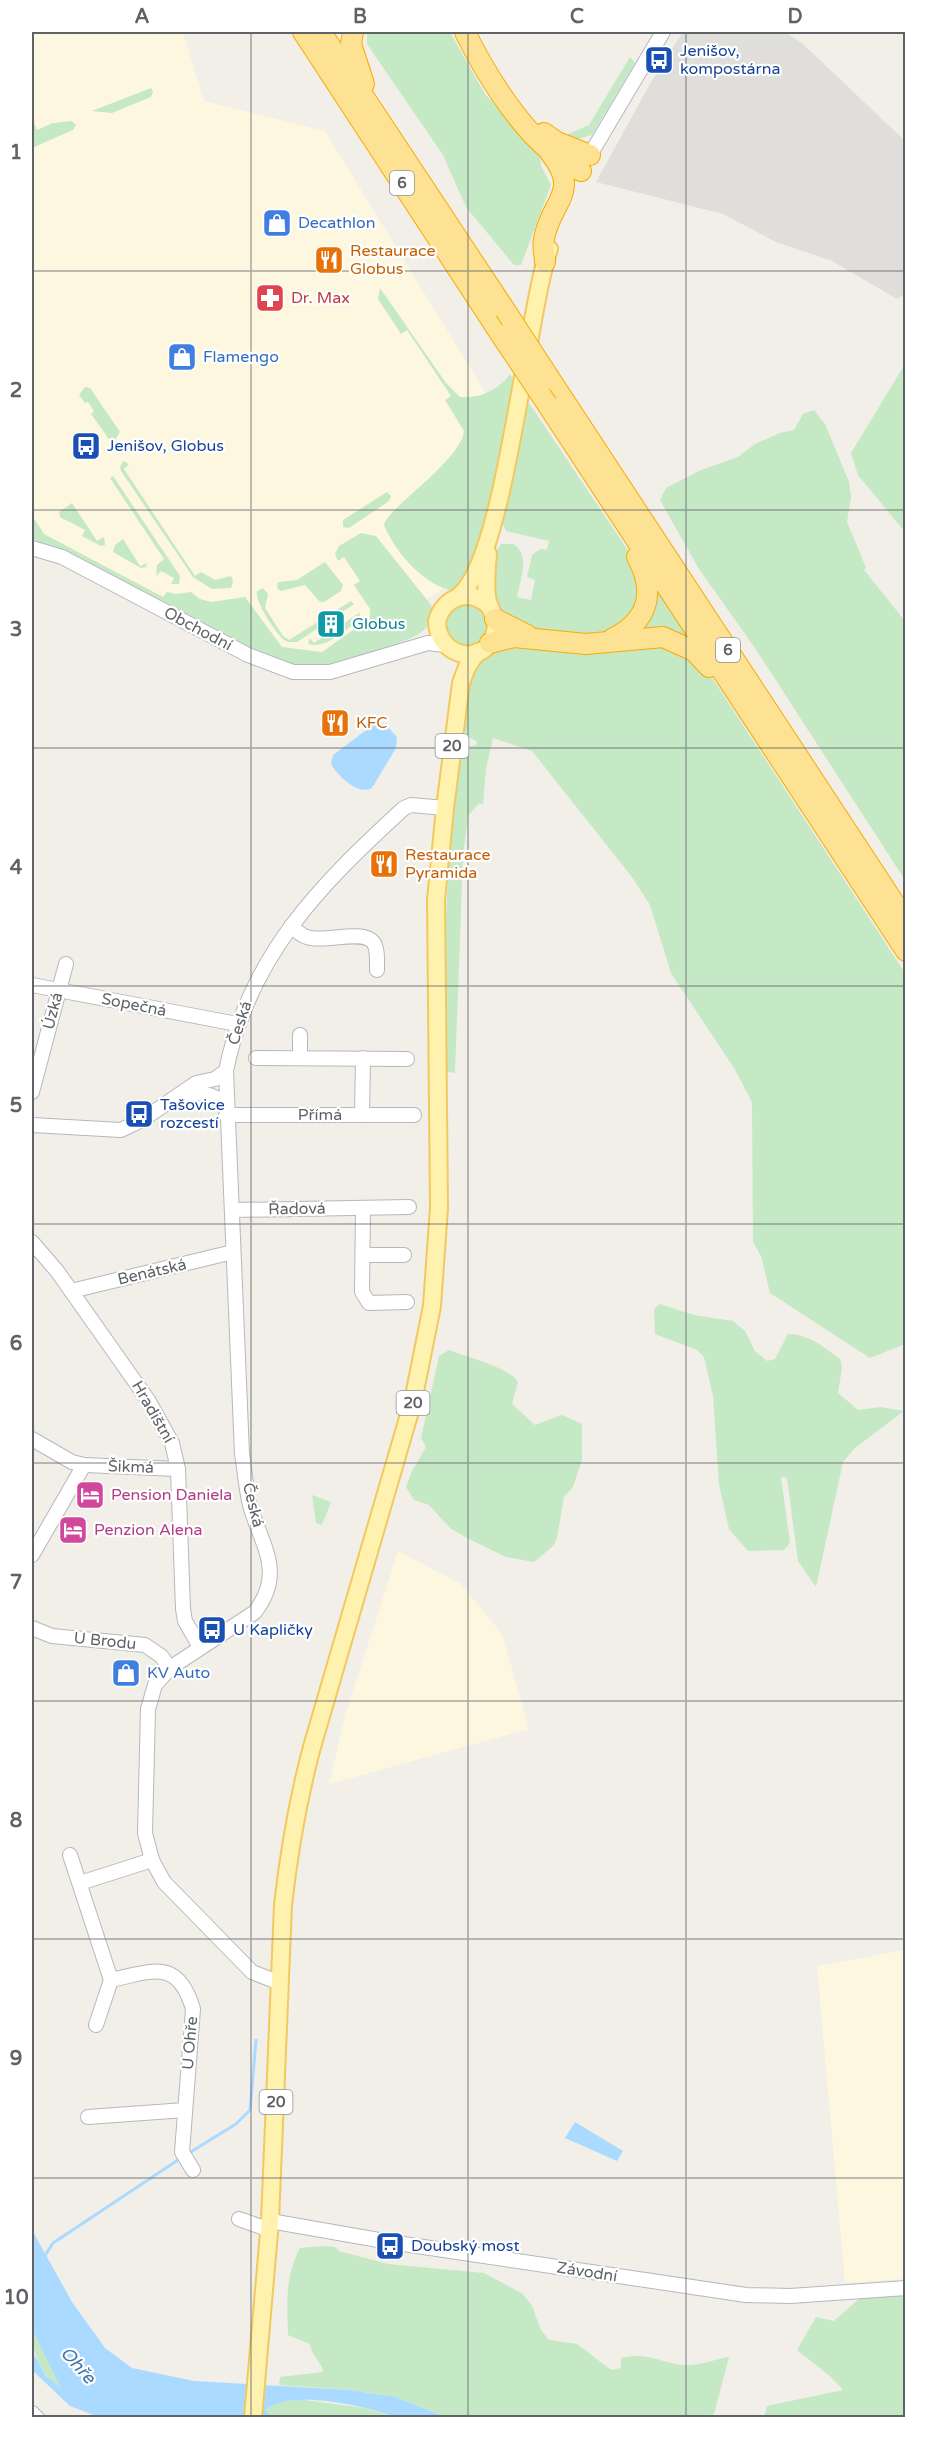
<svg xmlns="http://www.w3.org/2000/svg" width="937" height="2449" viewBox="0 0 937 2449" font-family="'Varela Round',sans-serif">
<rect width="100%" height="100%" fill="#f1efe8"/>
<!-- commercial -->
<g fill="#fef7e0">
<polygon points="32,32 183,32 204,101 325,131 502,420 462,575 361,644 322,659 269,652 32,529"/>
<polygon points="398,1551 461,1584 502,1634 529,1729 329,1784 346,1713"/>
<polygon points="905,1950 905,2279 845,2283 817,1966"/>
</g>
<!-- industrial -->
<polygon fill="#e0deda" points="683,32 785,32 803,44 905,141 905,294 897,299 832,261 776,242 723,214 596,182 651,82"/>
<!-- green -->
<g fill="#c5e8c5">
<polygon points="367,32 450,32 485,94 540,154 541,166 551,185 521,265 514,265 466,207 443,155 367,44"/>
<polygon points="630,57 635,63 592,135 571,141 564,136 589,125"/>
<polygon points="151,88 153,92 151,97 112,113 92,111"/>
<polygon points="72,121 76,125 73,130 32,148 32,124 34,123 37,130 53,123"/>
<path d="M 380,288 L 446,383 L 460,397 C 479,399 499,390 510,374 L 515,381 L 503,453 L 473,571 L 455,591 C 425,587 395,552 384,525 C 386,509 461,461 464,431 L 445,400 L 451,396 L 407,330 L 401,334 L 378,299 Z"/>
<polygon points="905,364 905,532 858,475 851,453"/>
<polygon points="85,387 90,388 120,432 115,440 109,439 91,414 94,411 88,402 85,403 79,395"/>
<path d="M 527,400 L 631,555 L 638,568 L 639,605 L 610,633 L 582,636 L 520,627 L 498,607 L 492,588 L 495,553 L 501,544 L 513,544 C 531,554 520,580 517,597 L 531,600 L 535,580 L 527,577 L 532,555 L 540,549 L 547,550 L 549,541 L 506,531 L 502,521 Z"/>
<polygon points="814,410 825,424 849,482 851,497 847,522 866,568 864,570 905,621 905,880 755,648 699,569 660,500 666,488 701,470 738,457 755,444 780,433 794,430 803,414"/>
<polygon points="123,461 129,464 124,469 195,576 201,572 215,580 231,576 233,581 231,588 212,589 193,577 121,471 120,467"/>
<polygon points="113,476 180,576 179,584 171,584 174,578 161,571 156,576 157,565 164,559 110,478"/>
<polygon points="387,492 391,496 389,501 349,528 343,527 343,520"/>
<polygon points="72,503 97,541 104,537 105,545 101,546 82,536 85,530 60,517 59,512"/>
<path d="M 32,515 L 44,534 L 163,597 L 167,592 L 176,594 L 191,592 L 200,599 L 211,602 L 245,597 L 282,647 L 322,652 L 370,618 L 370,609 L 354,585 L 360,581 L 344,557 L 338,561 L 335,554 L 339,546 L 361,533 L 376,536 L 431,605 C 435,618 429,627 417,635 C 364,659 332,673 273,661 L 32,538 Z"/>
<polygon points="123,539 140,566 147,563 146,567 141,568 113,552 115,545"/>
<polygon points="325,562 343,585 341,591 324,602 320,602 305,585 281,591 277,588 278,582 297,580"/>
<polygon points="654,585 691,641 634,633"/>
<path d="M 263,588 L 268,594 L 265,608 L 283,636 L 289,640 L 351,601 L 354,604 L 297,642 C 291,642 287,643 283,639 C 275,632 254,600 257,591 Z"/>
<circle cx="466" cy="625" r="22"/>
<path d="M 359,613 L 360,615 C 351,629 324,650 308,644 L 310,638 L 314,643 Z"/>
<path d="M 673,645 L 709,673 L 905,973 L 905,1344 L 870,1358 L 770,1293 L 761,1256 L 753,1242 L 752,1102 L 734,1068 L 671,973 L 650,905 L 632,877 L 532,751 L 493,738 L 486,769 L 483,804 L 479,803 L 468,816 L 463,856 L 455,1073 L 444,1071 C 444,963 444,860 462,753 L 466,747 L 476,745 L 477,741 L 467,737 C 460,723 468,679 476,665 C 480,658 491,652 498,647 Z"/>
<path d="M 660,1304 L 694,1315 L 733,1321 L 745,1331 L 755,1351 L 767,1361 L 775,1359 L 788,1334 C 808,1334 824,1347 840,1359 L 842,1367 L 838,1393 L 858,1410 L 881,1407 L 904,1411 L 855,1448 L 843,1462 L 816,1587 L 798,1561 L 787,1478 L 781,1477 L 790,1543 L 784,1550 L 748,1551 L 729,1529 L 719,1484 L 713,1396 L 704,1357 L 697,1350 L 655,1334 L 654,1309 Z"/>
<path d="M 449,1350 C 466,1357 509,1367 518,1382 L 512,1404 L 535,1425 L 562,1415 L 582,1424 L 582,1460 L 573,1487 L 564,1497 L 557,1538 L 554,1545 L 534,1562 L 506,1557 L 467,1538 L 450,1528 L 429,1505 L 414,1500 L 406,1487 L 412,1471 L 426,1447 L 421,1438 L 439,1356 Z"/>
<polygon points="312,1495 331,1502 322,1525 316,1523"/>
<path d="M 323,2246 L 335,2247 L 339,2251 L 388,2264 L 484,2273 L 523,2294 L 532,2306 L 541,2330 L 549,2340 L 577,2344 L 611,2370 L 621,2368 L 621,2358 C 647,2352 658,2362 682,2365 C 696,2367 715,2359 729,2357 L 714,2414 L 699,2417 L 446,2417 L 395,2397 L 350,2390 L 279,2385 L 280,2377 L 323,2372 C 321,2360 311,2356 310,2344 L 288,2335 C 287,2304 285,2275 300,2248 Z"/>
<polygon points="905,2294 905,2417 764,2418 767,2406 843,2390 831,2377 797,2350 816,2317 834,2321 861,2297"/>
<path d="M 32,2329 L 61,2386 L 61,2388 C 40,2375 32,2353 32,2329 Z"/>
<polygon points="297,2399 364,2408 395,2417 268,2416 266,2410 272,2404"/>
</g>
<!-- water -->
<g fill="#aadaff">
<path d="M 385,724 L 397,737 L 396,748 L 372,788 C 358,796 338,776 331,764 L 333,755 L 373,725 Z"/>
<polygon points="575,2122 623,2151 617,2161 565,2138"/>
<path d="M 32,2230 L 72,2302 L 105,2348 L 132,2368 L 194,2381 L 350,2390 L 395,2397 L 446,2417 C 434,2417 405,2421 395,2417 C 369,2407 289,2388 266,2410 L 271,2418 L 99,2417 L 70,2406 L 32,2370 L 32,2351 L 46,2376 L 61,2388 L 32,2329 Z"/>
</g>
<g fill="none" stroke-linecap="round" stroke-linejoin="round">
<!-- stream -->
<g stroke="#aadaff" stroke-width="3">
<polyline points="189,2153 236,2124 250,2110 256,2040"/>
<polyline points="44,2257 53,2243 181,2158"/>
</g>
<!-- minor casing -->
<g stroke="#b5b8bc" stroke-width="16">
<g id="minor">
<polyline points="590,155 663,32"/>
<polyline points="32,548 62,557 248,655 293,672 330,672 428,643 445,645"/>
<path d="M 291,926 C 296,930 301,936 307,937 C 323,943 362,929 373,942 C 378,948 377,962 377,970"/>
<polyline points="32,985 237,1024"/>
<polyline points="300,1035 300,1058"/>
<polyline points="256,1058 407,1059"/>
<polyline points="32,1092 66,964"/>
<path d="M 181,1096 C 199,1091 211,1093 226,1104"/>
<polyline points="226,1115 414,1115"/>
<polyline points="362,1115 363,1058"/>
<polyline points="32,1125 121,1130 142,1120 196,1083 215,1079 226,1071"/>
<polyline points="363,1208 362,1292 369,1303 407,1302"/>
<polyline points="232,1210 409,1207"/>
<polyline points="32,1242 57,1271 148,1400 172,1443 178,1469 183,1609 185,1621 200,1647"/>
<polyline points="363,1255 404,1255"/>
<polyline points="71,1291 233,1252"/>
<polyline points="32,1439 72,1462 84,1465 178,1469"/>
<polyline points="32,1555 84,1465"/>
<polyline points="32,1628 52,1636 145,1645 161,1656 170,1668"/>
<polyline points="70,1855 111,1980 96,2025"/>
<polyline points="80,1883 152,1860"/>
<path d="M 111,1980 C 153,1971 178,1958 193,2009 L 182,2152 L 193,2170"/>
<path d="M 280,1983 L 252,1972 L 164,1882 L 152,1860 L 145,1833 L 148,1709 L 155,1685 L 170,1668 L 255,1612 C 284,1574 264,1549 251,1509 C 246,1491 245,1472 242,1454 L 226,1071 C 249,956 320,885 404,808 L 411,805 L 445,808"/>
<polyline points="88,2117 185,2110"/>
<polyline points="239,2219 270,2230"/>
<polyline points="270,2221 390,2242 746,2295 790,2296 906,2288"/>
<polyline points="32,2413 37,2418"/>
</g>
</g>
<!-- major casing -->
<g stroke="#f2c960" stroke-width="20">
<g id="major">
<path d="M 488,554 C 487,567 485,582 487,596 C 488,609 499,618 495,632 C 486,668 437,658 437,621 C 444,596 471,587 490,607"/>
<path d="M 459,596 C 505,560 526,318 549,249"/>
<path d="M 253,2418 L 270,2221 L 283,1905 C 289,1852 298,1799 312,1747 L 413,1401 L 432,1306 L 439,1208 L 436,900 L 445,808 L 461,683 L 467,667 L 477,652"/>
</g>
</g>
<!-- highway casing -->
<g stroke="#f9ab00" stroke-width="22">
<g id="highway">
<polyline points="303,32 501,335"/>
<polyline points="321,32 505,310"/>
<polyline points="353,32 351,44 364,84"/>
<path d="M 465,32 C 484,71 516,123 550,151 C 559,159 571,165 581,171"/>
<polyline points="544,133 557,142 590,155"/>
<path d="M 545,262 C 545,255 542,246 544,239 C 551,200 581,193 551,154"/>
<polyline points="550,379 906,921"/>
<polyline points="547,404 906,951"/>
<polyline points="495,619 527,635"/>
<path d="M 612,639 C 649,621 656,592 637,557"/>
<polyline points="490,643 514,637 586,644 663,637 694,651 709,667"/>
</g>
</g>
<!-- minor -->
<use href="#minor" stroke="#fff" stroke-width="14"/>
<!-- major -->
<use href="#major" stroke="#fff2af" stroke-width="16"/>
<!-- highway -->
<use href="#highway" stroke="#fde293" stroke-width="20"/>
<!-- highway-bridge casing -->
<g stroke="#f9ab00" stroke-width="22" stroke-linecap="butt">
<g id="highway-bridge">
<polyline points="505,310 550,379"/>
<polyline points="501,335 547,404"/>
</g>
</g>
<!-- highway-bridge -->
<use href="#highway-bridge" stroke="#fde293" stroke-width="20"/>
</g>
<!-- grid -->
<path fill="none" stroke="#5f6368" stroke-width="1.5" stroke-opacity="0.55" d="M 251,32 L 251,2418M 468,32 L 468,2418M 686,32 L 686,2418M 32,271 L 906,271M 32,510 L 906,510M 32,748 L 906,748M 32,986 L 906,986M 32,1224 L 906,1224M 32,1463 L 906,1463M 32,1701 L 906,1701M 32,1939 L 906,1939M 32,2178 L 906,2178"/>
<!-- icons -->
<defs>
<g id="bus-square" transform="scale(1.5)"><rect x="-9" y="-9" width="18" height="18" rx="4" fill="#1a4fb4" stroke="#fff"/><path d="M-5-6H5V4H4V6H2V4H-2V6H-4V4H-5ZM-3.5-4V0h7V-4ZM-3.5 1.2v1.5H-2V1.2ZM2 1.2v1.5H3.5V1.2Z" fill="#fff"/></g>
<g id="shop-square" transform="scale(1.5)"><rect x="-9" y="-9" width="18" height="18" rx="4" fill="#3f7fe0" stroke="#fff"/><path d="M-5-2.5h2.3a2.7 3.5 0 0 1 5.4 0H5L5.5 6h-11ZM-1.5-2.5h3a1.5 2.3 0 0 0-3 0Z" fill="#fff"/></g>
<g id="restaurant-square" transform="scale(1.5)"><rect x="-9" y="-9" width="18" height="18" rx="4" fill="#e8710a" stroke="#fff"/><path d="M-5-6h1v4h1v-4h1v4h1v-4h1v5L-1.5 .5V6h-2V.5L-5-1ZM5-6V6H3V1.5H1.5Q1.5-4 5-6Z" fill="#fff"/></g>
<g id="pharmacy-square" transform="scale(1.5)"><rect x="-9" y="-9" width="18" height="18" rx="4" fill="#e0444e" stroke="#fff"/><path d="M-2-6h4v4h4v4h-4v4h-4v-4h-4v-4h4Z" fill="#fff"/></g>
<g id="building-square" transform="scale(1.5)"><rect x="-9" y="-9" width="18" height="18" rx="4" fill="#0f9aa8" stroke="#fff"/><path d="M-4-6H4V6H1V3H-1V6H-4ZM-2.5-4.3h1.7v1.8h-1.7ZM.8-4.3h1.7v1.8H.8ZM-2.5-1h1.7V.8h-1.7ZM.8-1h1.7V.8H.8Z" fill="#fff"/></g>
<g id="hotel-square" transform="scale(1.5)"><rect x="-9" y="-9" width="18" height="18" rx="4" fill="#d1479c" stroke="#fff"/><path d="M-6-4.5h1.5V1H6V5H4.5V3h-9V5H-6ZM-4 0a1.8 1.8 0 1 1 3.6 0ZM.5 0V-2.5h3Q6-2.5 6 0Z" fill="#fff"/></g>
</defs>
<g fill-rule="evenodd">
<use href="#bus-square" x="659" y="60"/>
<use href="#shop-square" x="277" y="223"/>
<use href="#restaurant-square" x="329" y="260"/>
<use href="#pharmacy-square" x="270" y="298"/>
<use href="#shop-square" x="182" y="357"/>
<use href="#bus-square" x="86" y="446"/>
<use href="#building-square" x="331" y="624"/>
<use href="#restaurant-square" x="335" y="723"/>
<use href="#restaurant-square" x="384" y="864"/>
<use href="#bus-square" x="139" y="1114"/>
<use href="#hotel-square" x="90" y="1495"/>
<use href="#hotel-square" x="73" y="1530"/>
<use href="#bus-square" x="212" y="1630"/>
<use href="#shop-square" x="126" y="1673"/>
<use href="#bus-square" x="390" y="2246"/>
</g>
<g text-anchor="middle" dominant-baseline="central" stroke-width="4.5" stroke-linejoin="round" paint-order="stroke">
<!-- shield labels -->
<g fill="#fff" stroke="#8f9295" stroke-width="1.5">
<rect x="390" y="171" width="24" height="24" rx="4.5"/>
<rect x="716" y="638" width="24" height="24" rx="4.5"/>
<rect x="435.5" y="734" width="33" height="24" rx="4.5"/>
<rect x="396.5" y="1391" width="33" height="24" rx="4.5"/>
<rect x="259.5" y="2090" width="33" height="24" rx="4.5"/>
</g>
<g font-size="15" font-weight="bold" fill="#5f6368">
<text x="402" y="183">6</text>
<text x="728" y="650">6</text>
<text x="452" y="746">20</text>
<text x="413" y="1403">20</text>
<text x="276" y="2102">20</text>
</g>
<!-- transit labels -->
<g font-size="16" fill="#164399" stroke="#fff" text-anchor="start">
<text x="680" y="51">Jenišov,<tspan x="680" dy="18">kompostárna</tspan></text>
<text x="107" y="446">Jenišov, Globus</text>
<text x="160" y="1105">Tašovice<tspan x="160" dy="18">rozcestí</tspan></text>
<text x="233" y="1630">U Kapličky</text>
<text x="411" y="2246">Doubský most</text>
</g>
<!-- shop labels -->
<g font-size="16" fill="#366cbe" stroke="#fff" text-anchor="start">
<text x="298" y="223">Decathlon</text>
<text x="203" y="357">Flamengo</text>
<text x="147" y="1673">KV Auto</text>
</g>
<!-- food labels -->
<g font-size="16" fill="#c56008" stroke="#fff" text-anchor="start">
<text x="350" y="251">Restaurace<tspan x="350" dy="18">Globus</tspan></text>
<text x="356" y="723">KFC</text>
<text x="405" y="855">Restaurace<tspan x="405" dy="18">Pyramida</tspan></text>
</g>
<!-- health labels -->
<g font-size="16" fill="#be3a42" stroke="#fff" text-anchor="start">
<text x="291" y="298">Dr. Max</text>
</g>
<!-- culture labels -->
<g font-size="16" fill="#0d838f" stroke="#fff" text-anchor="start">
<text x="352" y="624">Globus</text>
</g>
<!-- street labels -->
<g font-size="16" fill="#5f6368" stroke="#fff">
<text transform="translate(198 629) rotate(28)">Obchodní</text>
<text transform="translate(134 1005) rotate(11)">Sopečná</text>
<text transform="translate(53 1011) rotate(-75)">Úzká</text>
<text transform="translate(240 1023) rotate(-72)">Česká</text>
<text x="320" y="1115">Přímá</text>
<text transform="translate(297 1209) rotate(-1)">Řadová</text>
<text transform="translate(152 1272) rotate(-13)">Benátská</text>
<text transform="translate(153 1412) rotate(60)">Hradištní</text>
<text transform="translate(131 1467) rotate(2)">Šikmá</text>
<text transform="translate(253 1505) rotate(76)">Česká</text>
<text transform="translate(105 1641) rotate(6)">U Brodu</text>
<text transform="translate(190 2043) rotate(-85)">U Ohře</text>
<text transform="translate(587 2272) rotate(9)">Závodní</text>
</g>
<!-- hotel labels -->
<g font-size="16" fill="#b23c85" stroke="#fff" text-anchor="start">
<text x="111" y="1495">Pension Daniela</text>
<text x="94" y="1530">Penzion Alena</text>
</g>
<!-- water labels -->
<g font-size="18" font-style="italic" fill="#4174aa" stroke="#fff">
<text transform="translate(78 2365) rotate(48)">Ohře</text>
</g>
</g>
<!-- border -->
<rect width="937" height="2449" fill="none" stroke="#ffffff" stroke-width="66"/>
<rect x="33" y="33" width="871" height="2383" fill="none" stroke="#5f6368" stroke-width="2"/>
<g font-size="20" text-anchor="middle" font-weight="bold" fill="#5f6368">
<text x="142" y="23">A</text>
<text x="360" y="23">B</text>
<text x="577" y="23">C</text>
<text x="795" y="23">D</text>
<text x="16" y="159">1</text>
<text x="16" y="397">2</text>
<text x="16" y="636">3</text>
<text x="16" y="874">4</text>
<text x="16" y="1112">5</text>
<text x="16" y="1350">6</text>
<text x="16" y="1589">7</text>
<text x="16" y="1827">8</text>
<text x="16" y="2065">9</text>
<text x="16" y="2304">10</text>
</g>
</svg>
